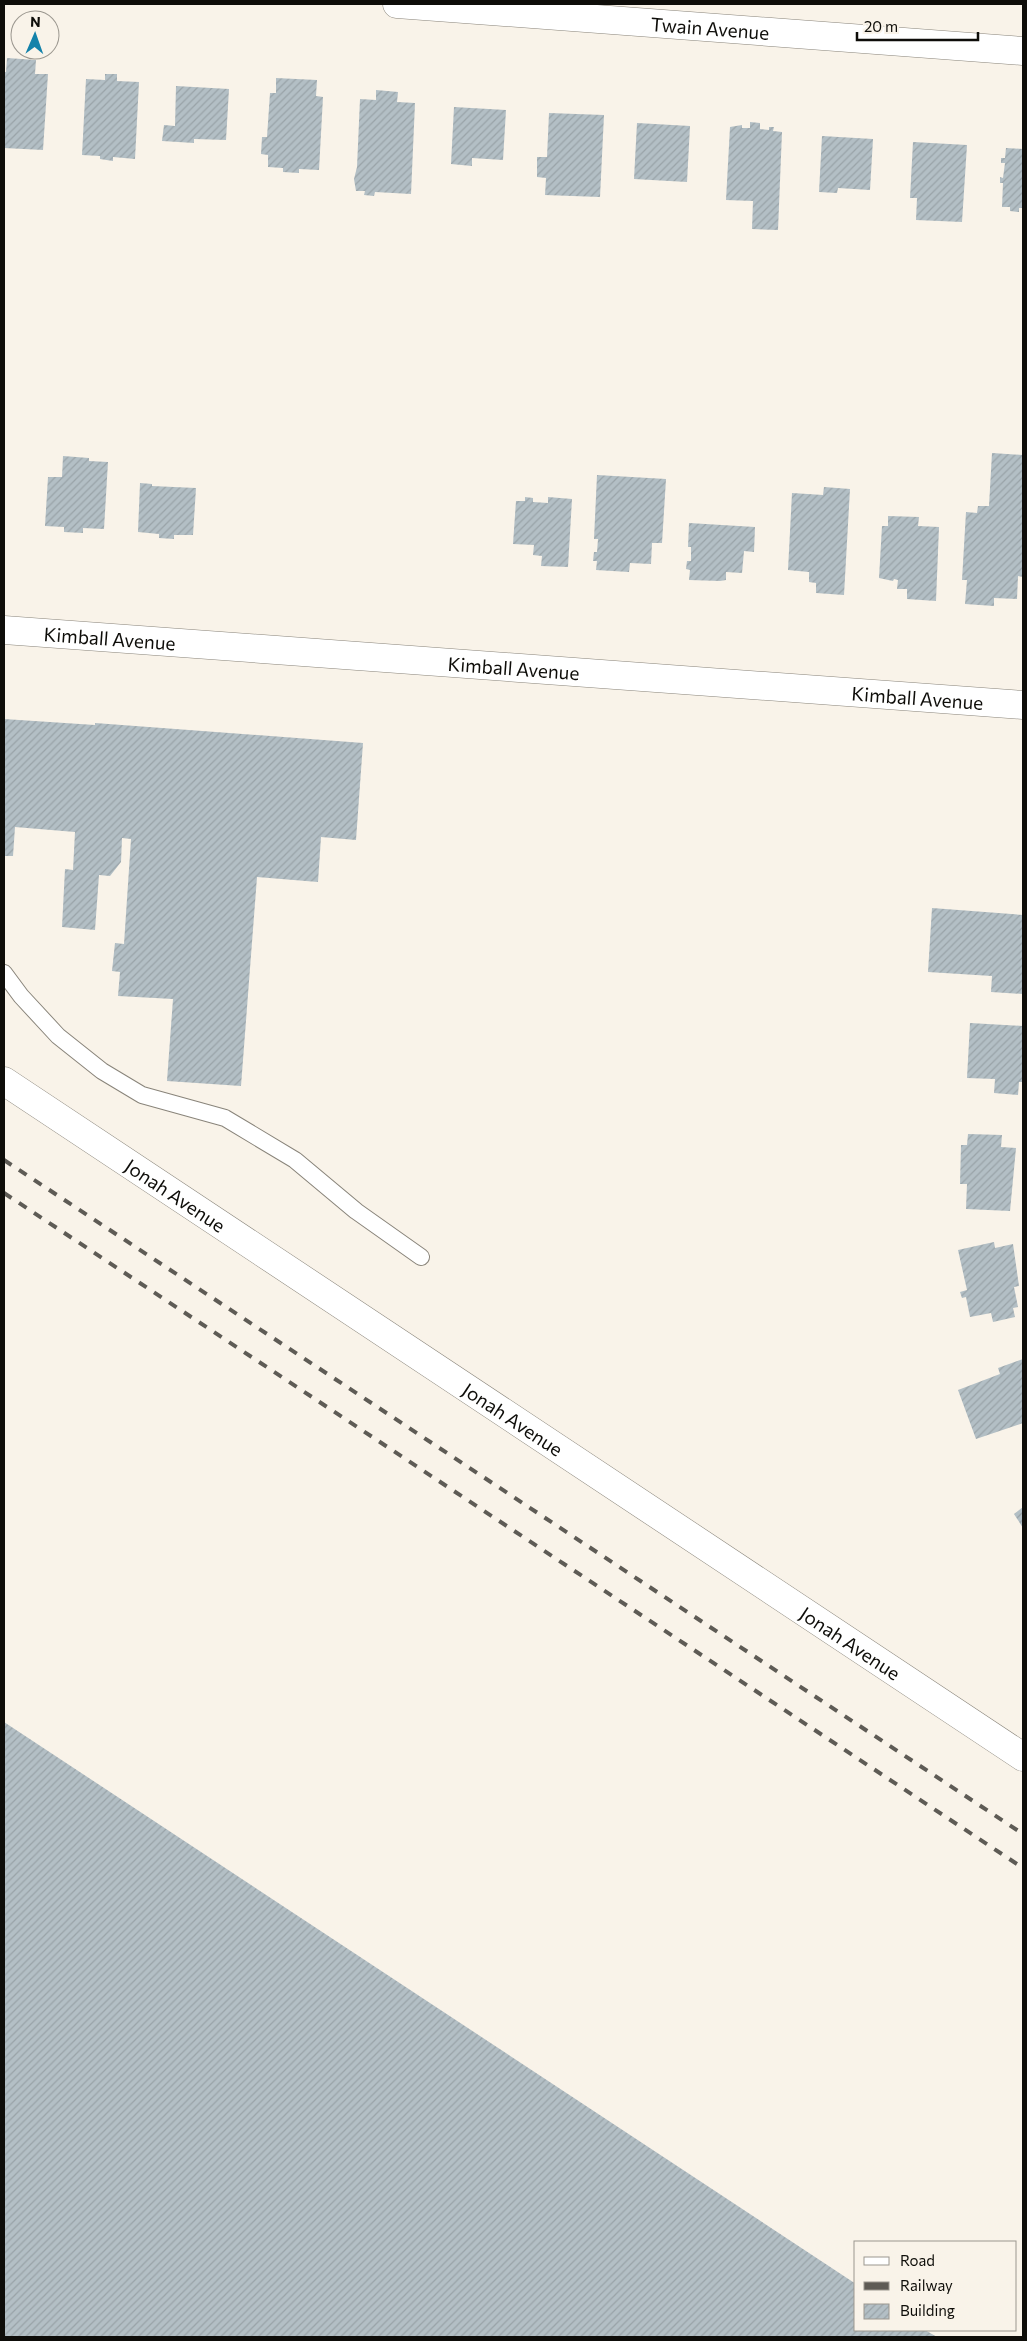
<svg xmlns="http://www.w3.org/2000/svg" width="1027" height="2341" viewBox="0 0 1027 2341" font-family="Commissioner,sans-serif">
<defs>
<pattern id="building-hatch" width="6" height="6" patternUnits="userSpaceOnUse" patternTransform="scale(1.25)"><rect width="6" height="6" fill="#b3bfc5"/><path d="M-1 1l2-2M0 6l6-6M5 7l2-2" fill="none" stroke="#99a3a8"/></pattern>
</defs>
<rect width="100%" height="100%" fill="#f9f3e9"/>
<!-- building -->
<g fill="url(#building-hatch)">
<polygon points="7,58 36,60 35,74 48,74 43,150 4,148 4,72 6,72"/>
<polygon points="105,74 117,74 117,81 139,82 135,159 113,157 113,161 100,159 100,156 82,155 86,79 105,80"/>
<polygon points="276,78 317,80 316,96 323,97 319,170 299,169 299,173 283,172 283,168 268,167 268,155 261,154 262,137 267,137 270,93 276,93"/>
<polygon points="176,86 229,89 226,140 194,139 194,143 162,141 164,125 175,126"/>
<polygon points="376,90 398,92 397,102 415,103 411,194 375,192 374,196 364,195 365,191 356,191 354,179 357,167 360,99 376,100"/>
<polygon points="454,107 506,110 503,160 472,158 472,166 451,164"/>
<polygon points="549,113 604,115 600,197 545,195 546,178 537,177 537,157 547,157"/>
<polygon points="750,122 760,123 760,129 769,130 769,127 774,127 773,131 782,132 778,230 752,229 753,201 726,200 730,127 742,125 742,128 750,128"/>
<polygon points="637,123 690,126 687,182 634,179"/>
<polygon points="822,136 873,139 870,190 838,188 837,193 819,192"/>
<polygon points="913,142 967,145 962,222 916,220 917,198 910,198"/>
<polygon points="1006,148 1023,149 1023,208 1019,208 1019,212 1010,211 1010,207 1002,207 1003,183 1000,183 1000,177 1003,178 1005,163 1001,163 1001,158 1005,158"/>
<polygon points="992,453 1023,455 1023,577 1018,576 1017,599 994,598 994,606 965,604 967,580 962,580 966,512 977,513 978,506 989,506"/>
<polygon points="63,456 89,458 89,461 108,462 104,529 83,528 83,533 64,532 64,527 45,526 48,477 62,477"/>
<polygon points="597,475 666,479 662,543 652,543 651,564 630,563 629,572 596,570 597,561 593,561 594,552 597,552 598,539 594,539"/>
<polygon points="140,483 152,484 152,486 196,488 193,535 174,535 174,539 159,538 159,534 138,532"/>
<polygon points="824,487 850,489 844,595 816,593 816,583 809,582 809,572 788,570 792,493 823,495"/>
<polygon points="525,497 533,498 533,502 548,503 548,497 572,499 568,567 541,566 542,556 533,555 534,545 513,544 516,501 525,501"/>
<polygon points="888,516 919,517 918,526 939,527 936,601 907,599 907,589 897,589 898,580 894,579 893,581 879,578 882,526 888,526"/>
<polygon points="689,523 755,527 754,552 744,551 742,573 726,572 726,580 720,581 689,580 690,570 686,569 687,561 691,561 691,547 688,547"/>
<polygon points="4,719 95,725 95,723 363,743 356,840 321,837 318,882 257,877 241,1086 167,1081 173,999 118,996 120,972 112,971 115,943 124,944 131,839 122,838 121,862 110,876 99,875 95,930 62,927 65,869 73,870 75,832 15,827 13,856 4,856"/>
<polygon points="932,908 1023,915 1023,994 991,992 992,976 928,972"/>
<polygon points="970,1023 1023,1026 1022,1082 1019,1082 1018,1095 994,1093 995,1079 967,1078"/>
<polygon points="968,1134 1002,1135 1001,1147 1016,1148 1010,1211 966,1209 967,1184 960,1184 961,1145 967,1145"/>
<polygon points="994,1242 995,1248 1013,1244 1019,1286 1014,1287 1018,1307 1013,1308 1015,1317 993,1322 991,1313 970,1317 966,1297 962,1298 960,1292 967,1290 958,1250"/>
<polygon points="1023,1359 1023,1423 976,1439 958,1390 1000,1374 998,1368"/>
<polygon points="1023,1507 1023,1528 1014,1514"/>
<polygon points="4,1722 856,2284 856,2330 925,2330 937,2337 4,2337"/>
</g>
<g fill="none" stroke-linecap="round" stroke-linejoin="round">
<!-- lane casing -->
<g stroke="#89847a" stroke-width="18">
<polyline id="lane" points="4,973 21,996 58,1036 102,1071 142,1095 225,1118 295,1160 356,1211 421,1257"/>
</g>
<!-- street casing -->
<g stroke="#89847a" stroke-width="29">
<g id="street">
<path id="s1" d="M 397,4 L 1023,51"/>
</g>
</g>
<!-- secondary casing -->
<g stroke="#89847a" stroke-width="29">
<g id="secondary">
<path id="s2" d="M 4,630 L 1023,705"/>
<path id="s3" d="M 4,1081 L 1023,1757"/>
</g>
</g>
<!-- lane -->
<use href="#lane" stroke="#fff" stroke-width="16"/>
<!-- street -->
<use href="#street" stroke="#fff" stroke-width="28"/>
<!-- secondary -->
<use href="#secondary" stroke="#fff" stroke-width="28"/>
<!-- rail -->
<g stroke="#5e5b55" stroke-width="4" stroke-dasharray="9 9" stroke-linecap="butt">
<polyline points="4,1160 1023,1834"/>
<polyline points="4,1193 1023,1868"/>
</g>
</g>
<g text-anchor="middle" dominant-baseline="central" stroke-width="4" stroke-linejoin="round" paint-order="stroke">
<!-- street labels -->
<g font-size="19" fill="#0e0d09" stroke="#f9f3e9">
<text stroke="none"><textPath href="#s1" startOffset="314">Twain Avenue</textPath></text>
<text stroke="none"><textPath href="#s2" startOffset="106">Kimball Avenue</textPath></text>
<text stroke="none"><textPath href="#s2" startOffset="511">Kimball Avenue</textPath></text>
<text stroke="none"><textPath href="#s2" startOffset="916">Kimball Avenue</textPath></text>
<text stroke="none"><textPath href="#s3" startOffset="206">Jonah Avenue</textPath></text>
<text stroke="none"><textPath href="#s3" startOffset="611">Jonah Avenue</textPath></text>
<text stroke="none"><textPath href="#s3" startOffset="1016">Jonah Avenue</textPath></text>
</g>
</g>
<!-- border -->
<rect width="1027" height="2341" fill="none" stroke="#0e0d09" stroke-width="10"/>
<!-- legend -->
<rect x="854" y="2241" width="162" height="90" fill="#f9f3e9" stroke="#9b978f"/>
<rect x="864" y="2257" width="25" height="8" fill="#ffffff" stroke="#9b978f"/>
<text x="900" y="2266" font-size="15" fill="#0e0d09">Road</text>
<rect x="864" y="2282" width="25" height="8" fill="#5e5b55" stroke="#9b978f"/>
<text x="900" y="2291" font-size="15" fill="#0e0d09">Railway</text>
<rect x="864" y="2304" width="25" height="15" fill="url(#building-hatch)" stroke="#9b978f"/>
<text x="900" y="2316" font-size="15" fill="#0e0d09">Building</text>
<!-- north arrow -->
<g transform="translate(35 35) rotate(2)"><circle r="24" fill="#f9f3e9" stroke="#9b978f"/>
<path d="M0-4L9 19L0 12L-9 19Z" fill="#1382aa"/>
<text y="-8" font-size="14" font-weight="bold" text-anchor="middle" fill="#0e0d09">N</text>
</g>
<!-- scale -->
<path d="M857 32v8h121v-8" fill="none" stroke="#0e0d09" stroke-width="2.5"/>
<text x="864" y="32" font-size="15" fill="#0e0d09" stroke="#f9f3e9" stroke-width="4" paint-order="stroke">20 m</text>
</svg>
